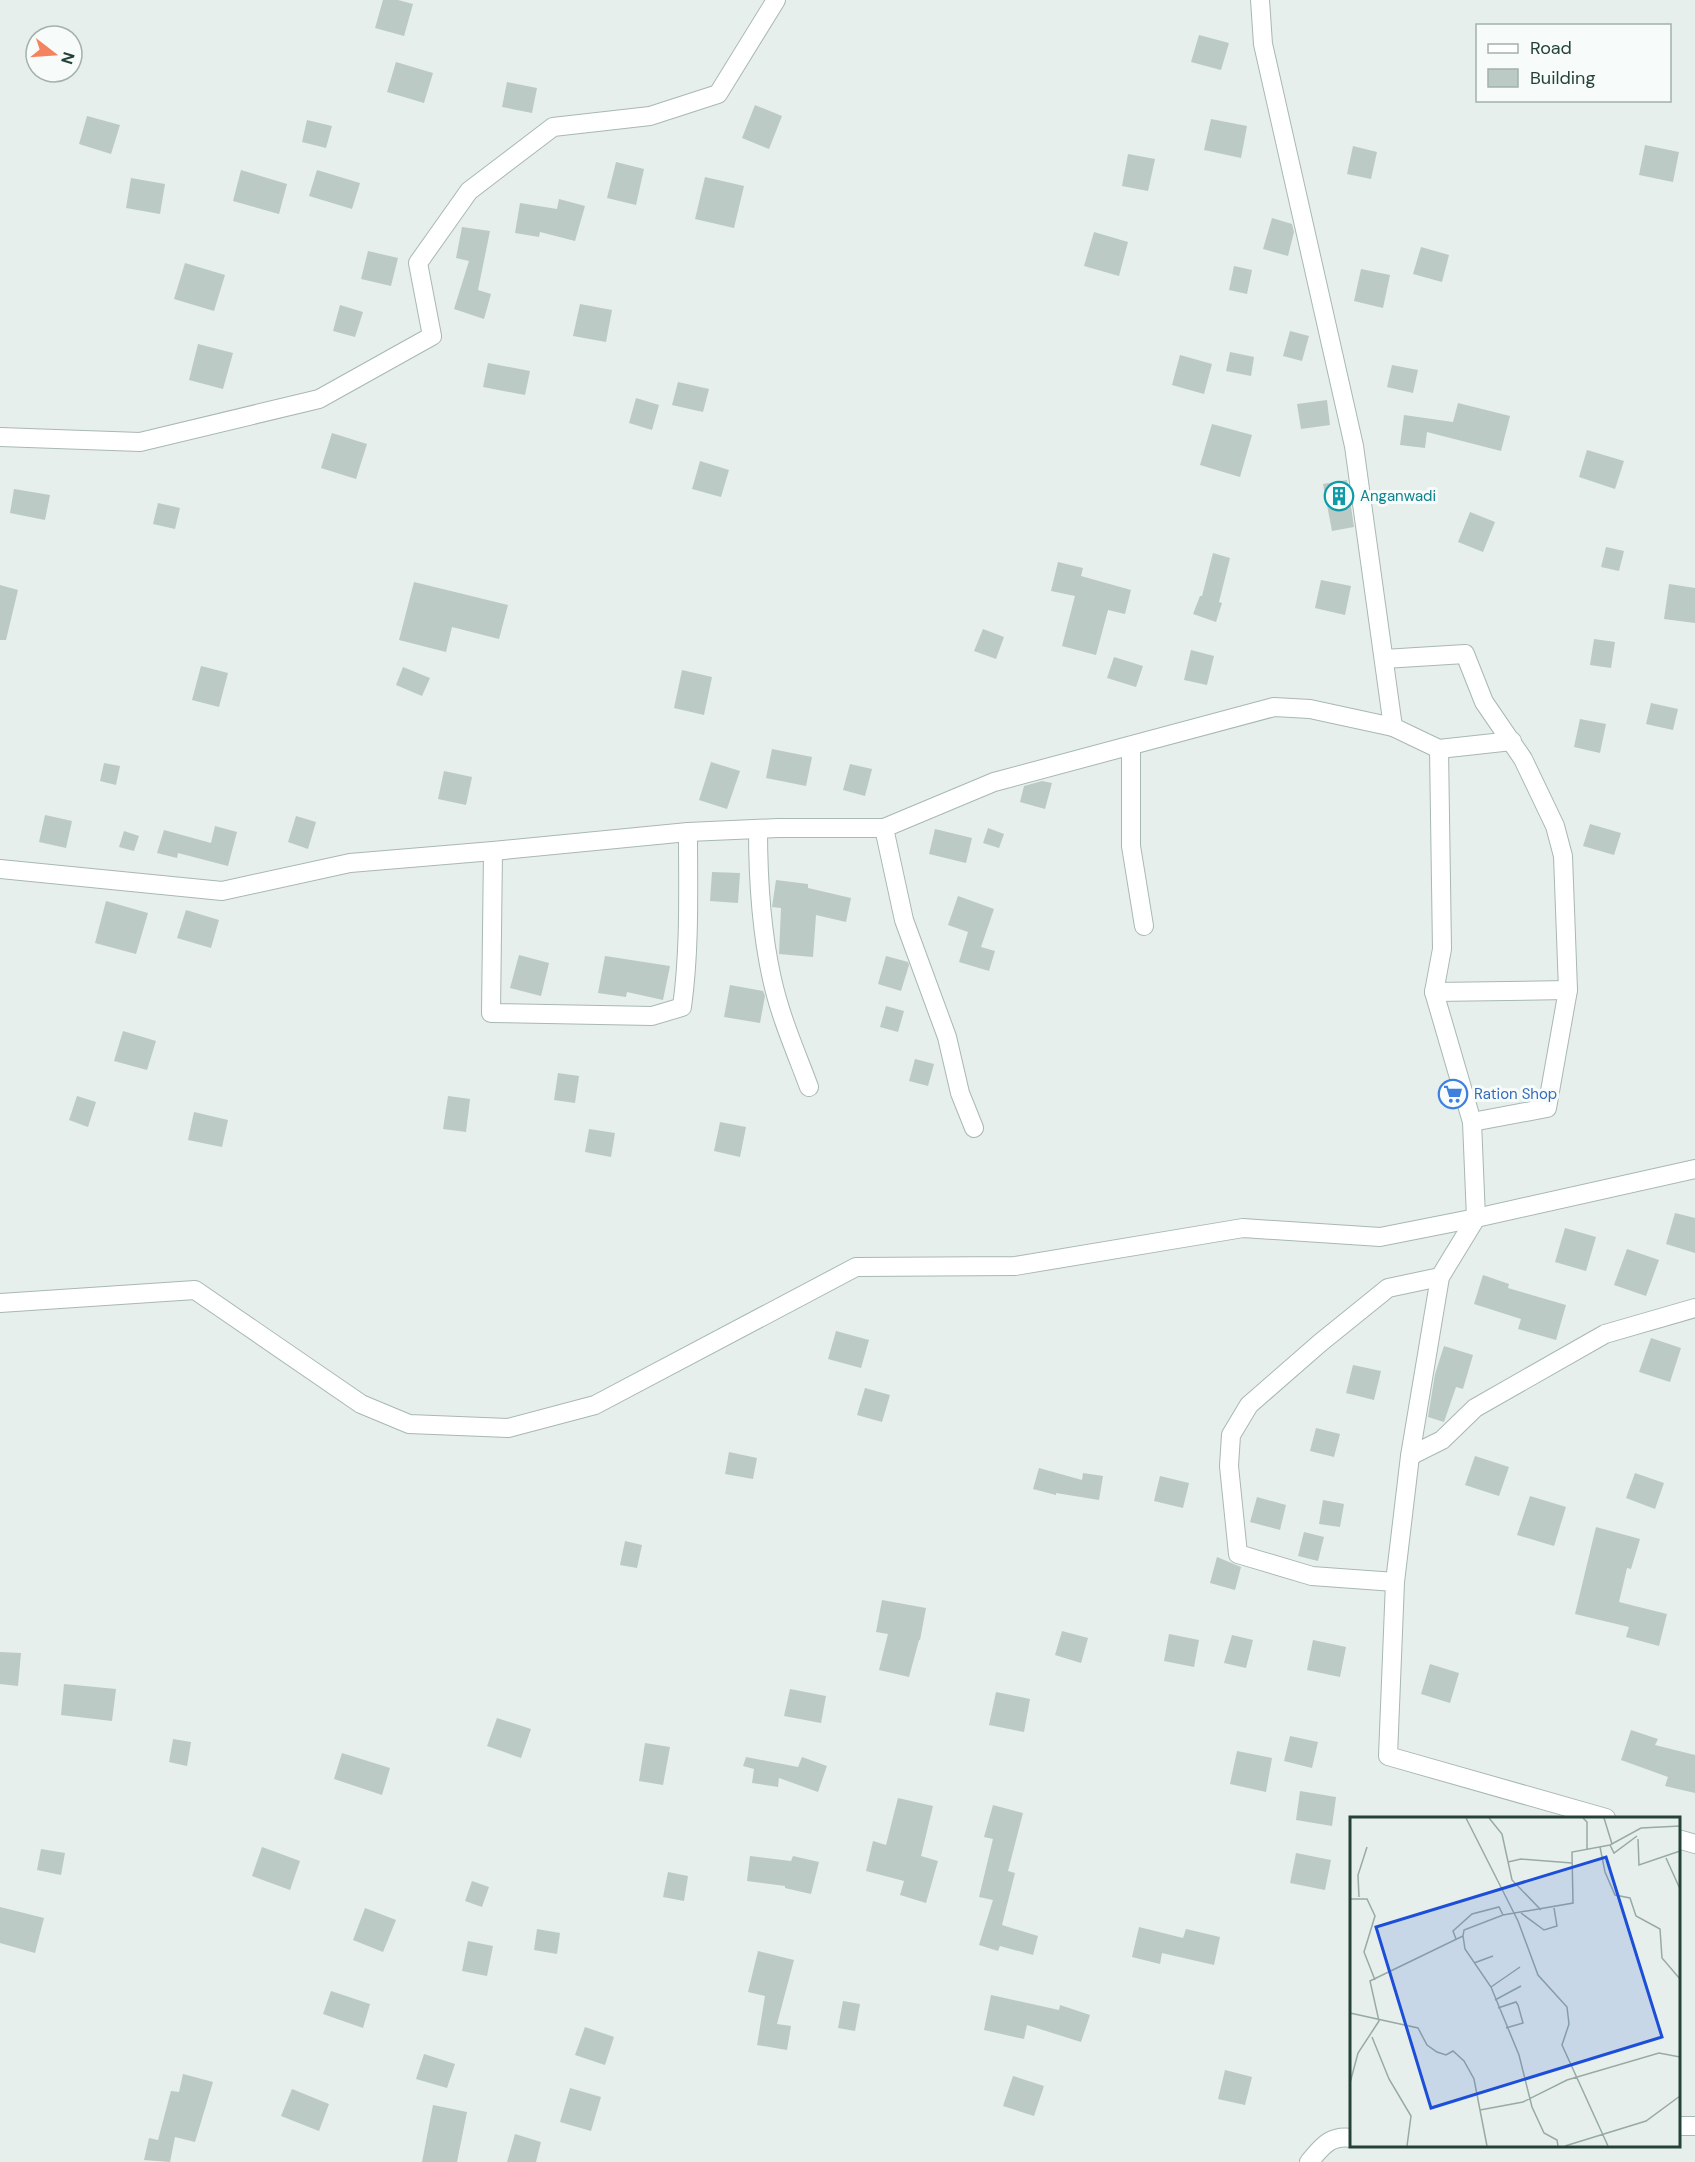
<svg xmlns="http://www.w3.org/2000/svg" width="1695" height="2162" viewBox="0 0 1695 2162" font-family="'DM Sans',sans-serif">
<rect width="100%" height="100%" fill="#e6efeb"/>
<!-- building -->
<g fill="#bbcac4">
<polygon points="383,0 398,0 413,4 404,36 375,28"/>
<polygon points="1199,35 1229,43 1221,70 1191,62"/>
<polygon points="396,62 433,73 424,103 387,92"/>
<polygon points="507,82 537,88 532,113 502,107"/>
<polygon points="755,105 782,116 769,149 742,138"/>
<polygon points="87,116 120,125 111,154 79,144"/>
<polygon points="1211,119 1247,126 1241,158 1204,150"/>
<polygon points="307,120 332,126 326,148 302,142"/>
<polygon points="1645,145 1679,152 1673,182 1639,175"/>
<polygon points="1353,146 1377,152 1371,179 1347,174"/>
<polygon points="1128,154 1155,159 1148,191 1122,186"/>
<polygon points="616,162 644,169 636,205 607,198"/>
<polygon points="241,170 287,184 279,214 233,201"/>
<polygon points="317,170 360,183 352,209 309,196"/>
<polygon points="705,177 744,186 734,228 695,219"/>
<polygon points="131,178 165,184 160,214 126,208"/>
<polygon points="559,199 585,206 575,241 540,232 539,237 515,233 520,203 557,209"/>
<polygon points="1272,218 1292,224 1294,232 1288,256 1263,249"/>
<polygon points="462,227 490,231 478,290 491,294 484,319 454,309 469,261 456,258"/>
<polygon points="1094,232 1128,242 1119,276 1084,266"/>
<polygon points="1421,247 1449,255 1442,282 1413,274"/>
<polygon points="368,251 398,258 391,286 361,279"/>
<polygon points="185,263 225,275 214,311 174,299"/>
<polygon points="1234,266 1252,270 1247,294 1229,290"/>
<polygon points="1361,269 1390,275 1383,308 1354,301"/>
<polygon points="580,304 612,310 606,342 573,336"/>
<polygon points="340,305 363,312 355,337 333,331"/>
<polygon points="1290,331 1309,336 1302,361 1283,356"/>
<polygon points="198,344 233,353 223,389 189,380"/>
<polygon points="1230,352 1254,357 1251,376 1226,371"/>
<polygon points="1180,355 1212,364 1204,394 1172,385"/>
<polygon points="488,363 530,371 525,395 483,387"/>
<polygon points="1392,365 1418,370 1413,393 1387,387"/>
<polygon points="678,382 709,389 703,412 672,405"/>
<polygon points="636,398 659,405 652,430 629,423"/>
<polygon points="1327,400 1330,425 1301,429 1297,404"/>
<polygon points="1458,403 1510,416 1501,451 1427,432 1425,448 1400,445 1404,415 1453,422"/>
<polygon points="1212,424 1252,435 1240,477 1200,465"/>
<polygon points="332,433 367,444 356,479 321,468"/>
<polygon points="1587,450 1624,461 1615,489 1579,477"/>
<polygon points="700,461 729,470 721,497 692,489"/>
<polygon points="1347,480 1354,527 1332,531 1323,484"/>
<polygon points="14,489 50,495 45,520 10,513"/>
<polygon points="158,503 180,508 175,529 153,524"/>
<polygon points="1470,512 1495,522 1483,552 1458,542"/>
<polygon points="1606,547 1624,551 1619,571 1601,567"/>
<polygon points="1213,553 1230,558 1219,602 1222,603 1216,622 1193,614 1200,596 1202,596"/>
<polygon points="1058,562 1083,568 1081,576 1131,590 1125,614 1108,610 1096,655 1062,646 1075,596 1051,591"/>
<polygon points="1321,580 1351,586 1345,615 1315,608"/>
<polygon points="414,582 508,605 499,639 452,627 446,652 399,640"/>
<polygon points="1669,584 1695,588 1695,623 1664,619"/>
<polygon points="0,585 18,590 6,640 0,640"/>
<polygon points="983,629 1004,637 996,659 974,651"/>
<polygon points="1594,639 1615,642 1611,668 1590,665"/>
<polygon points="1191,650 1214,656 1207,685 1184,680"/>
<polygon points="1114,657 1143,666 1136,687 1107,678"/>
<polygon points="201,666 228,673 219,707 192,700"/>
<polygon points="403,667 430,678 422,696 396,685"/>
<polygon points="682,670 712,677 704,715 674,708"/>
<polygon points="1651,703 1678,709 1673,730 1646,724"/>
<polygon points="1580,719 1606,724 1600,753 1574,747"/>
<polygon points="772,749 812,757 806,786 766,778"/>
<polygon points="711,762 740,771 727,809 699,800"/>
<polygon points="104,763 120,766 116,785 100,781"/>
<polygon points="850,764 872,769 865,796 843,790"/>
<polygon points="444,771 472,777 466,805 438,799"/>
<polygon points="1042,781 1052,783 1045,809 1020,802 1024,786"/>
<polygon points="45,815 72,821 66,848 39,842"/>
<polygon points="296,816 316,822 308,849 288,842"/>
<polygon points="1590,824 1621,833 1614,855 1583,846"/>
<polygon points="215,826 237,832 228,866 178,853 177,858 157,853 164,830 211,843"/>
<polygon points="988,828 1004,834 999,848 983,843"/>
<polygon points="935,829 972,838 966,863 929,854"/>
<polygon points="124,831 139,836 134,851 119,847"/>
<polygon points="712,872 740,873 738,903 710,901"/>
<polygon points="776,880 808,884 808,888 851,898 846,922 816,915 813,957 779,954 781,908 772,907"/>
<polygon points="958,896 994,909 981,947 995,951 989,971 959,962 968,932 948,925"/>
<polygon points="106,901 148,913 136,954 95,943"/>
<polygon points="186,910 219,920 211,948 177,938"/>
<polygon points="519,955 549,963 541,996 510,988"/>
<polygon points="605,956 670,966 663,1000 627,992 626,997 598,993"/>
<polygon points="886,956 908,962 909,965 901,991 878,984"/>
<polygon points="730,985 763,991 765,996 760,1023 724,1017"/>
<polygon points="886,1006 904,1011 898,1032 880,1027"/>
<polygon points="123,1031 156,1041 147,1070 114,1061"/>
<polygon points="915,1059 934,1064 928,1086 909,1081"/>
<polygon points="558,1073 579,1076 575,1103 554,1100"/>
<polygon points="77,1096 96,1102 88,1127 69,1120"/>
<polygon points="448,1096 470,1099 466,1132 443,1129"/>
<polygon points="194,1112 228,1120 222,1147 188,1140"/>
<polygon points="720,1122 746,1127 740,1157 714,1151"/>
<polygon points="589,1129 615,1133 611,1157 585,1152"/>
<polygon points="1675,1213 1695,1218 1695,1253 1666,1244"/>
<polygon points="1565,1228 1596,1237 1586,1271 1555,1262"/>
<polygon points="1627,1249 1659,1260 1646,1296 1614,1285"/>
<polygon points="1483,1275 1509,1284 1508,1288 1566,1305 1556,1340 1518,1329 1521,1319 1474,1304"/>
<polygon points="836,1331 869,1340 861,1368 828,1359"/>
<polygon points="1651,1338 1681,1348 1670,1382 1639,1372"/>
<polygon points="1444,1346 1473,1355 1463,1389 1456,1387 1444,1422 1428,1417 1435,1374"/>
<polygon points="1353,1365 1381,1371 1374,1400 1346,1393"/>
<polygon points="865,1388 890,1395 882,1422 857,1415"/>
<polygon points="1316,1428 1340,1434 1334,1457 1310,1451"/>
<polygon points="729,1452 757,1458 753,1479 725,1474"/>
<polygon points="1475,1456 1509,1467 1499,1496 1465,1485"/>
<polygon points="1039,1468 1082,1480 1083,1473 1103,1476 1099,1500 1056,1493 1056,1495 1033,1489"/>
<polygon points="1635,1473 1664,1483 1655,1509 1626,1498"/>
<polygon points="1160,1476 1189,1483 1183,1508 1154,1501"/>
<polygon points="1530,1496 1566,1507 1554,1546 1517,1535"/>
<polygon points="1257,1497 1286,1505 1280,1530 1250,1522"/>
<polygon points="1323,1500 1344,1504 1340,1527 1319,1524"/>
<polygon points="1596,1527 1640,1539 1631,1569 1627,1568 1619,1602 1667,1614 1659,1646 1626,1637 1629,1627 1575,1614"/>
<polygon points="1304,1532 1324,1537 1318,1561 1298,1556"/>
<polygon points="625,1541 642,1545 637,1568 620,1565"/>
<polygon points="1217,1557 1241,1567 1235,1590 1210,1583"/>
<polygon points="882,1600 926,1608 920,1640 919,1640 909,1677 879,1670 888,1634 876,1632"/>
<polygon points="1062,1631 1088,1638 1081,1663 1055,1655"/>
<polygon points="1169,1634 1199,1640 1194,1667 1164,1661"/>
<polygon points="1232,1635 1253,1640 1246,1668 1224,1663"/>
<polygon points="1313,1640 1346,1647 1340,1677 1307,1670"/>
<polygon points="0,1652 21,1653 18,1686 0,1684"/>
<polygon points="1430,1664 1459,1673 1450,1703 1421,1694"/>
<polygon points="64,1684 116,1689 112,1721 61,1715"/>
<polygon points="790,1689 826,1696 821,1723 784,1716"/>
<polygon points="996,1692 1030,1699 1024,1732 989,1725"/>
<polygon points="497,1718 531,1729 521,1758 487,1746"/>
<polygon points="1631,1730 1658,1739 1655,1745 1695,1755 1695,1793 1665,1786 1668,1777 1621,1760"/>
<polygon points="1290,1736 1318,1742 1312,1768 1284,1761"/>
<polygon points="173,1739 191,1742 187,1766 169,1762"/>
<polygon points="645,1743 670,1747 663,1785 639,1781"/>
<polygon points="1237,1751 1272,1758 1266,1792 1230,1784"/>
<polygon points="342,1753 390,1768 382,1795 334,1779"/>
<polygon points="746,1757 798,1767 802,1757 827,1766 818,1792 779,1778 778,1787 752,1783 754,1769 743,1766"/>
<polygon points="1300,1791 1336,1797 1332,1826 1296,1820"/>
<polygon points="898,1798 933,1806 921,1856 938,1861 926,1903 900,1895 904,1881 866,1871 873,1841 886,1845"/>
<polygon points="993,1805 1023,1813 1008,1871 1015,1873 1002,1925 1038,1936 1033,1955 1000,1946 998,1951 979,1945 993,1900 979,1897 993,1839 984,1837"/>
<polygon points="262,1847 300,1861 290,1890 252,1876"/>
<polygon points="41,1849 65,1853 61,1875 37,1870"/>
<polygon points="1296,1853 1331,1860 1325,1890 1290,1883"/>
<polygon points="750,1856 791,1861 793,1856 819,1862 811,1894 785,1888 785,1886 747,1881"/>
<polygon points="668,1872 688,1876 684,1901 663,1897"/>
<polygon points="472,1881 489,1887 482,1907 465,1901"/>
<polygon points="0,1907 44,1918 35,1953 0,1943"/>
<polygon points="365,1908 396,1920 383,1952 353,1940"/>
<polygon points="1139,1927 1183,1938 1186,1929 1220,1937 1214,1965 1162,1953 1160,1964 1132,1957"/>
<polygon points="537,1929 560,1933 557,1954 534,1950"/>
<polygon points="468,1941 493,1946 487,1976 462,1971"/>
<polygon points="758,1951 794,1960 777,2024 791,2026 787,2050 757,2045 765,1996 748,1992"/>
<polygon points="331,1991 370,2004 363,2028 323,2014"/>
<polygon points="991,1995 1059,2010 1060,2005 1090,2015 1081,2042 1027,2025 1024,2039 984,2030"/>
<polygon points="843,2001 860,2004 855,2031 838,2028"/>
<polygon points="585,2027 614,2037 605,2065 575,2055"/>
<polygon points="424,2054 455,2064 447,2088 416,2079"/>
<polygon points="1225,2070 1252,2077 1245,2105 1218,2099"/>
<polygon points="183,2074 213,2082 195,2142 175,2137 170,2162 144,2160 149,2138 158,2140 171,2091 179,2092"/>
<polygon points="1013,2076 1044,2086 1034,2116 1003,2106"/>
<polygon points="570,2088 601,2097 591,2131 560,2122"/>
<polygon points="292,2089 329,2104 319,2131 281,2116"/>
<polygon points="433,2105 467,2112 457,2162 422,2162"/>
<polygon points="515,2134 541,2142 536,2162 507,2162"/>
</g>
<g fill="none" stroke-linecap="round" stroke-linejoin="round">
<!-- street casing -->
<g stroke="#a8b8b2" stroke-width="20">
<g id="street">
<polyline points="1260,0 1263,44 1354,446 1393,727 1439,749 1442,949 1434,992 1472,1122 1476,1218 1440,1277 1410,1456 1395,1582 1388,1756 1606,1818"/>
<polyline points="0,437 140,442 319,399 432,336 418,263 469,191 553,127 650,116 718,94 776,0"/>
<polyline points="1384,659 1465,654 1484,702 1523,759 1555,826 1563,856 1568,990 1547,1108 1472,1122"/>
<polyline points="1131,746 1131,846 1144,926"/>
<polyline points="1439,749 1512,741"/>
<polyline points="884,828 904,920 947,1037 960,1093 974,1128"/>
<path d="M 758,829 C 758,879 761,930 772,979 C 780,1016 796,1052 809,1087"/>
<path d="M 493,851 L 491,1013 L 652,1016 L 682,1007 C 690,949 688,890 688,832"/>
<polyline points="0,869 222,891 350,863 493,851 688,832 778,828 884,828 994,782 1274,707 1310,709 1393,727"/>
<polyline points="1434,992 1568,990"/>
<polyline points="0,1303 195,1290 361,1404 409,1424 508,1428 595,1405 856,1267 1015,1266 1243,1228 1380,1237 1476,1218 1695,1169"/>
<polyline points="1410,1456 1442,1440 1475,1408 1605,1334 1695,1308"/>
<polyline points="1395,1582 1312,1576 1238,1554 1229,1466 1231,1435 1249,1405 1320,1343 1388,1288 1440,1277"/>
<polyline points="1678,1839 1695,1844"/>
<polyline points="1678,2126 1695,2126"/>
<path d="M 1309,2162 C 1322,2147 1329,2135 1352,2138"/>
</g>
</g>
<!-- street -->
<use href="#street" stroke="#fff" stroke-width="18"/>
</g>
<!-- icons -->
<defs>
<g id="building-ring" transform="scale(1.5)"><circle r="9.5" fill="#f7fbf9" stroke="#0f9aa8" stroke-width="1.5"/><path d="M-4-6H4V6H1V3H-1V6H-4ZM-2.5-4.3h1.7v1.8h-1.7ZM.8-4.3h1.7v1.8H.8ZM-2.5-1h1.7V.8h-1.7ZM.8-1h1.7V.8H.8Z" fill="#0f9aa8"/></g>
<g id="supermarket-ring" transform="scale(1.5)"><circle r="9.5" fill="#f7fbf9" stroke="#3f7fe0" stroke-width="1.5"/><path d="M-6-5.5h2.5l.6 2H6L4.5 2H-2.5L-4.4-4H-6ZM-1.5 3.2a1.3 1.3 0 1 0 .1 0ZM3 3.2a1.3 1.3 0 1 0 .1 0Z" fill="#3f7fe0"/></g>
</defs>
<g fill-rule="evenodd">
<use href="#building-ring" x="1339" y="496"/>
<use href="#supermarket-ring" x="1453" y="1094"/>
</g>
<g text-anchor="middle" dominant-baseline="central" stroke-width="6" stroke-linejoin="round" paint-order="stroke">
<!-- culture labels -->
<g font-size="15" fill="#0d838f" stroke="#f7fbf9" text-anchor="start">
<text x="1360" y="496">Anganwadi</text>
</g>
<!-- shop labels -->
<g font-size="15" fill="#366cbe" stroke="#f7fbf9" text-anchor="start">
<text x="1474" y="1094">Ration Shop</text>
</g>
</g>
<!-- overview -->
<g transform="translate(1350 1817)">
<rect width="330" height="330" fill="#e6efeb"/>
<path fill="none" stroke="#98aaa4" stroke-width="1.5" d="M 116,1 L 168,104 L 188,158 L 217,190 L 219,207 L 212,228 L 258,329M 139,1 L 152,17 L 162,63 L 191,93M 233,1 L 237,5 L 237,32M 254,1 L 262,27M 288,22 L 289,48 L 330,34M 260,28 L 264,36 L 287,19M 250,30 L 255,55 L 265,78 L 280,81 L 286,99 L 310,112 L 312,141 L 330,162M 316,41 L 330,72M 158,45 L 171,42 L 222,46M 9,80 L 8,58 L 17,30M 0,82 L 17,82 L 25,99 L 14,135 L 25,163M 171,96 L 194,113 L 207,109 L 204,91M 113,119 L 115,132 L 141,170 L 169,238 L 182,290 L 194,316 L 207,323 L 208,329M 106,122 L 103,114 L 122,97 L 149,90 L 153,98M 124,146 L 143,139M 141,170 L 170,150M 145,183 L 171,169M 148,191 L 166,185 L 168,188 L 173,206 L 156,211M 0,196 L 68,211 L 77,228 L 87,235 L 96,238 L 103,234 L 114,244 L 124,262 L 137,329M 22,220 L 39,262 L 61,299 L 57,329M 0,266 L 8,236 L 29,204 L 20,164 L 113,119 L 114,113 L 153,98 L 223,86 L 222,35 L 260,28 L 291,11 L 330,9M 130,293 L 173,285 L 217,263 L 309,236 L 330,240M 215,329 L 296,304 L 330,279"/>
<path fill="#1d4ed8" fill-opacity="0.15" stroke="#1d4ed8" stroke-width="3" d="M 256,40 L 312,220 L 81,291 L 26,110 Z"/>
<rect width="330" height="330" fill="none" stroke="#24423a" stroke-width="3"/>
</g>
<!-- legend -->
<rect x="1476" y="24" width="195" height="78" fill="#f7fbf9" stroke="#a3b1ad" stroke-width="1.5"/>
<rect x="1488" y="44" width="30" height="9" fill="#ffffff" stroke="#a3b1ad" stroke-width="1.5"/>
<text x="1530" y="54" font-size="18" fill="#24423a">Road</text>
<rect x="1488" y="69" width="30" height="18" fill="#bbcac4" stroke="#a3b1ad" stroke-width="1.5"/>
<text x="1530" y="84" font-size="18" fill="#24423a">Building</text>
<!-- north arrow -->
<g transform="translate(54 54) rotate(107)"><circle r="28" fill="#f7fbf9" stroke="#a3b1ad" stroke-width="1.5"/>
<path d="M0-4.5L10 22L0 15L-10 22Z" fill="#f4845f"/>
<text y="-9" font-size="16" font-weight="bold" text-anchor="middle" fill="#24423a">N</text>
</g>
</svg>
